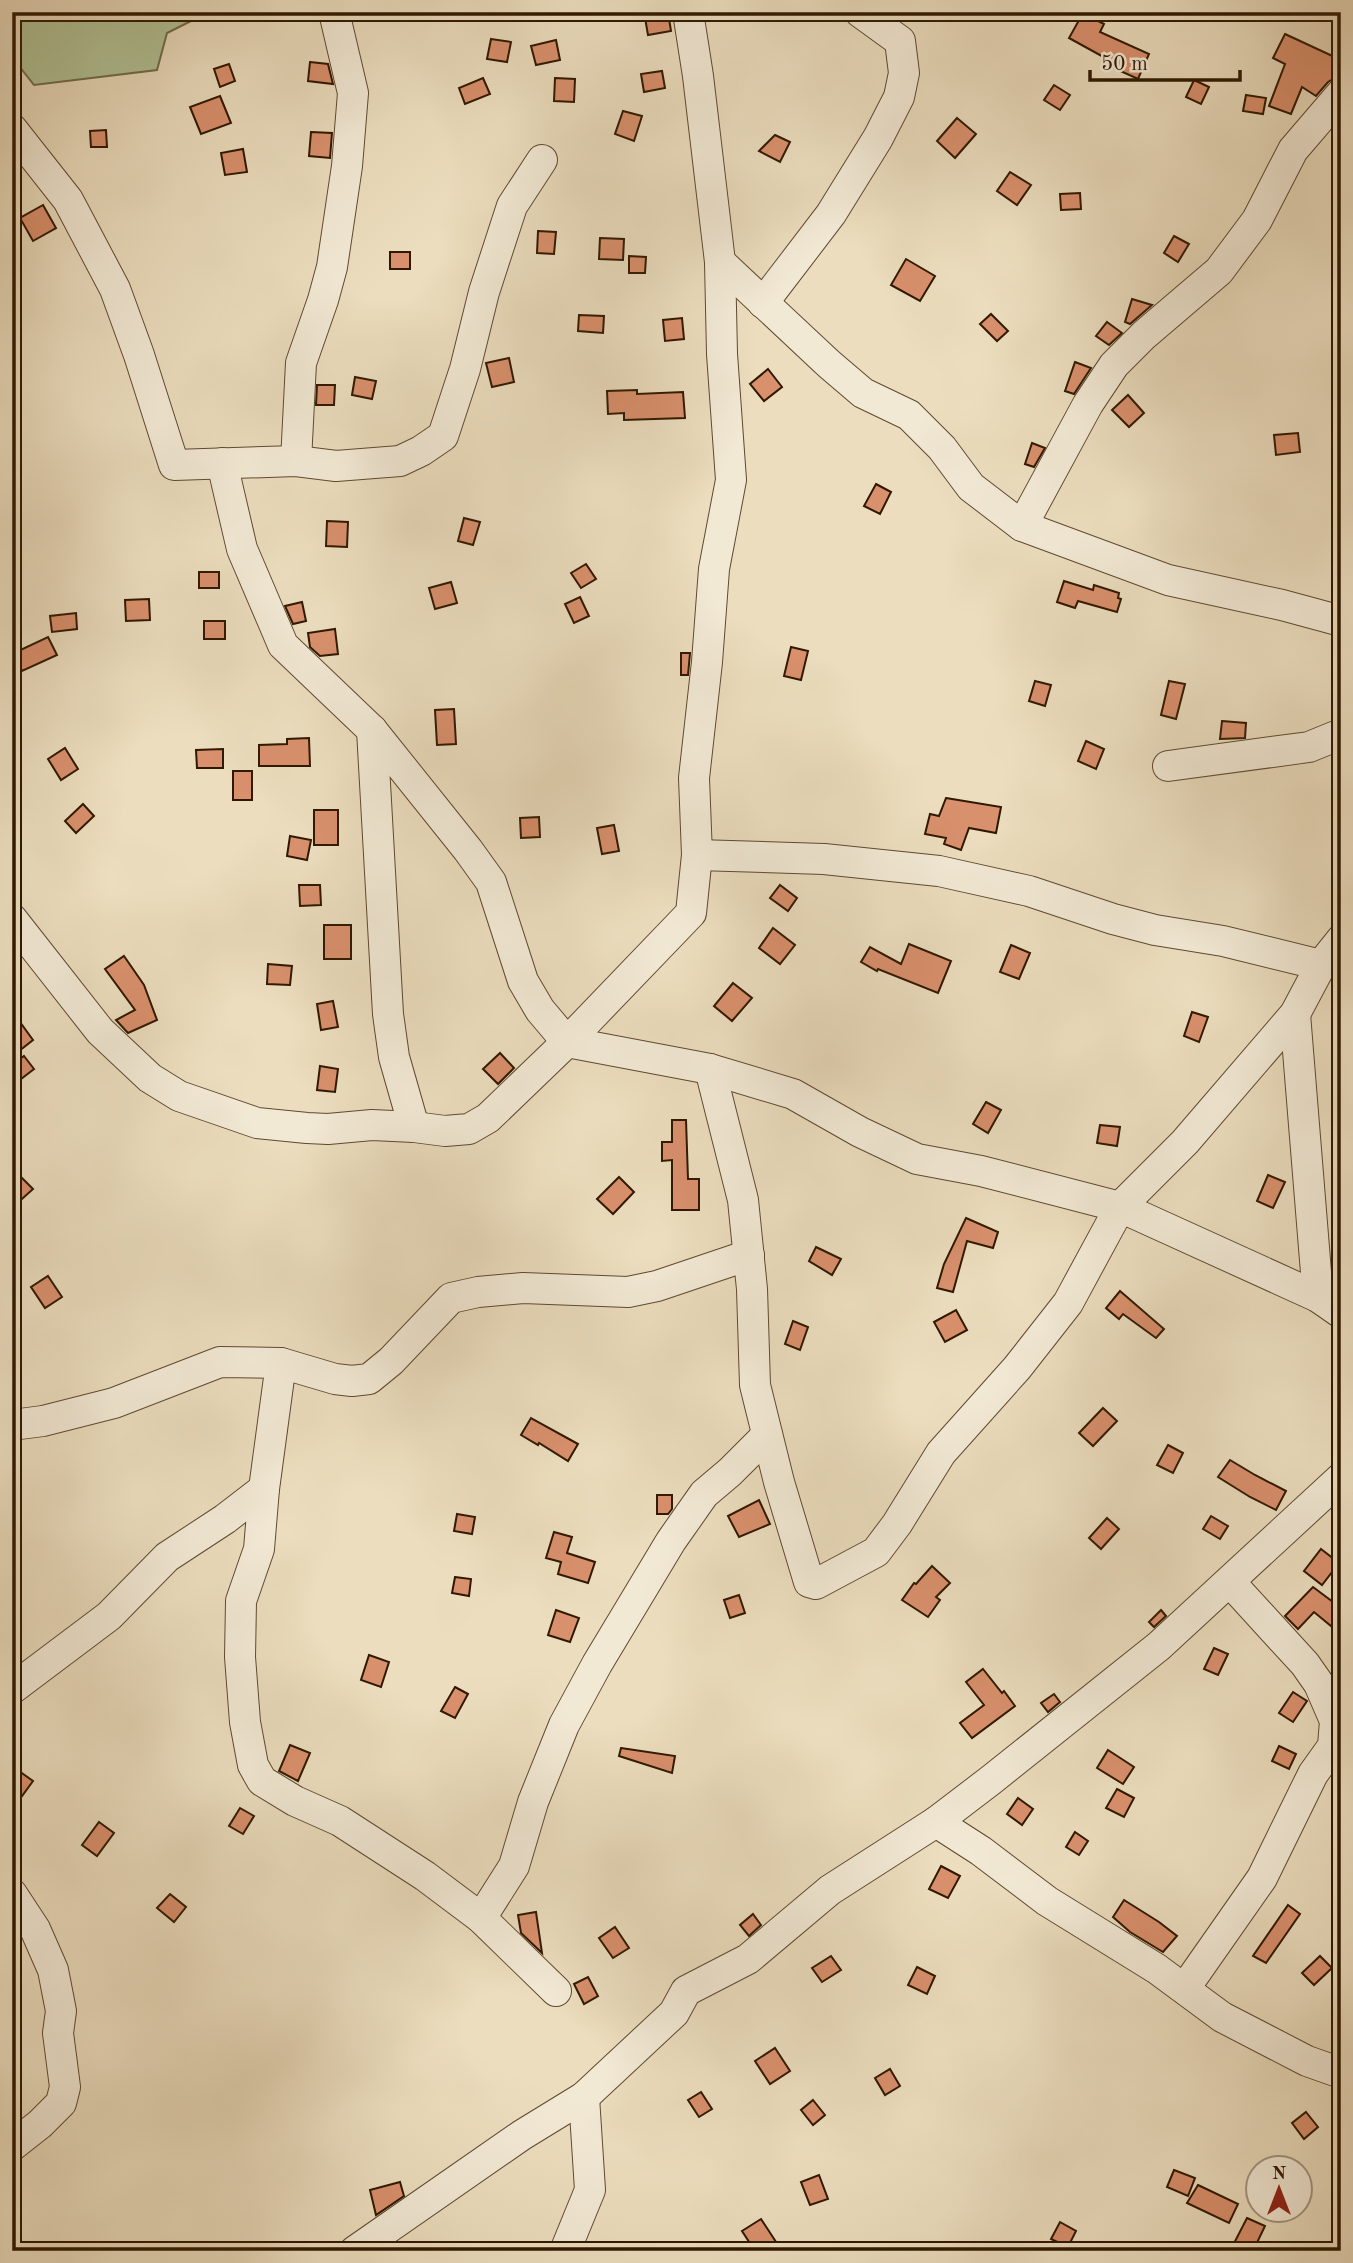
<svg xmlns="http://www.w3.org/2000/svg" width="1353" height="2263" viewBox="0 0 1353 2263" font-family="'Old Standard TT',serif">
<rect width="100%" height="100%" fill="#ebddbe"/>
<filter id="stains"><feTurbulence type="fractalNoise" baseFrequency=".00286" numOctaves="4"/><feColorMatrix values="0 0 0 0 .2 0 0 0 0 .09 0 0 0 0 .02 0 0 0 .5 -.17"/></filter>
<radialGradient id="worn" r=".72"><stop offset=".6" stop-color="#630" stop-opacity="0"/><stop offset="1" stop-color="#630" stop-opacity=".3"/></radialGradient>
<!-- green -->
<polygon fill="#b1c296" stroke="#706d4b" stroke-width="2" points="12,12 209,12 167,33 157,70 34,85 12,57"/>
<!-- building -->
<g fill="#d9906d" stroke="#301800" stroke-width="2">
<polygon points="644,12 668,12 671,31 648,35"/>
<polygon points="1083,13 1104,24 1100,32 1149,54 1138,79 1107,65 1109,60 1069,38"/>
<polygon points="1285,34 1341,60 1341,77 1335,78 1328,82 1316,96 1302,87 1291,114 1269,106 1285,64 1273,58"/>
<polygon points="491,39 511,42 507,62 487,59"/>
<polygon points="556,40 560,60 536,65 531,46"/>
<polygon points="310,62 328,64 333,84 308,81"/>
<polygon points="229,64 235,81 220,87 214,69"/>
<polygon points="662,71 665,88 644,92 641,74"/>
<polygon points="483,78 490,94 465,104 459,88"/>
<polygon points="555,78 575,79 574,102 554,101"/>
<polygon points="1194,80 1209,87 1201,104 1186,97"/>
<polygon points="1054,85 1070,95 1060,110 1044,100"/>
<polygon points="1246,95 1266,98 1263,114 1243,111"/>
<polygon points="220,96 231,123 201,134 190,107"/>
<polygon points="623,111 642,116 634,141 615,134"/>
<polygon points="957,118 976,134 955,158 937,141"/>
<polygon points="106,130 107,147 91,147 90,131"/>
<polygon points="311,132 332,133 330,158 309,156"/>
<polygon points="775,135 790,142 780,162 759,151"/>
<polygon points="243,149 247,172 225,175 221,153"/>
<polygon points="1010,172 1031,185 1017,205 997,191"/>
<polygon points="1080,193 1081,209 1061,210 1060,194"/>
<polygon points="43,205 56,228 33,241 20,218"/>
<polygon points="538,231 556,232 554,254 537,253"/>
<polygon points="1174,236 1189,244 1178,262 1164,253"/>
<polygon points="600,238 624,239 623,260 599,259"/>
<rect x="390" y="252" width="20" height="17"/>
<polygon points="629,256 646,257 645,273 629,273"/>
<polygon points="906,259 935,276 920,301 891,285"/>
<polygon points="1132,299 1152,305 1130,324 1125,322"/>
<polygon points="991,314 1008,331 997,341 980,324"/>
<polygon points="579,315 604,316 603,333 578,331"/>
<polygon points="682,318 684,339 665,341 663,320"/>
<polygon points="1107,322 1122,333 1109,345 1096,336"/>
<polygon points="509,358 514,382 492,387 486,363"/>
<polygon points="1075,362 1091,368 1074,394 1065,391"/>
<polygon points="768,369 782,387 764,401 750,384"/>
<polygon points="355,377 376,381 372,399 352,395"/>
<polygon points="317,385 335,385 334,405 316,405"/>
<polygon points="637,390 637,394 683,392 685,418 624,420 624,413 608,414 607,391"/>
<polygon points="1128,395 1144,413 1129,427 1112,410"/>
<polygon points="1298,433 1300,452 1276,455 1274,435"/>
<polygon points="1032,443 1045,448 1034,467 1025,464"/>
<polygon points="876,484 891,492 880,514 864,506"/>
<polygon points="464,518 480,522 473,545 458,541"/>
<polygon points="327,521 348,522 347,547 326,546"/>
<polygon points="586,564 596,579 581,588 571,573"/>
<rect x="199" y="572" width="20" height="16"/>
<polygon points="1064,581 1093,590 1094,585 1119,593 1118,598 1121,599 1117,612 1078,601 1075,608 1057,602"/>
<polygon points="451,582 457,603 435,609 429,588"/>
<polygon points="580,597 589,616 574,623 565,604"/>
<polygon points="149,599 150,620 126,621 125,600"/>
<polygon points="302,602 306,621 293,624 285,606"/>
<polygon points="76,613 77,629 52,632 50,616"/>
<rect x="204" y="621" width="21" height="18"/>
<polygon points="335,629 338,654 320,656 310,647 308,633"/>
<polygon points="48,637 57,655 22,671 14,653"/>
<polygon points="791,647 808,651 801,680 784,676"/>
<polygon points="681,653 690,653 688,675 681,675"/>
<polygon points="1035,681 1051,685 1045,706 1029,701"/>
<polygon points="1169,681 1185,684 1176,719 1161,715"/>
<polygon points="454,709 456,744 437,745 435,710"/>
<polygon points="1222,721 1246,723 1245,738 1220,739"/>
<polygon points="309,738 310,766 259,766 259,745 287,744 287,739"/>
<polygon points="1086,741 1104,749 1096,769 1078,761"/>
<polygon points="65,748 78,769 61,780 48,759"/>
<polygon points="223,749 223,768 197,768 196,750"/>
<rect x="233" y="771" width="19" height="29"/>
<polygon points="946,798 1001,807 996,833 969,828 961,850 944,844 946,838 925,834 930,814 939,816"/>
<polygon points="83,804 94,816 76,833 65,821"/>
<rect x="314" y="810" width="24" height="35"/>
<polygon points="539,817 540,837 521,838 520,818"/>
<polygon points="614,825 619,851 602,854 597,828"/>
<polygon points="290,836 311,840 307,860 287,856"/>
<polygon points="299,885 320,885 321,905 300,906"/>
<polygon points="780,885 797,898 788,911 770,898"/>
<rect x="324" y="925" width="27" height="34"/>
<polygon points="773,928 795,945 780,964 759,948"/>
<polygon points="909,944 951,961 938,993 878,969 877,971 861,962 870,947 901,964"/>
<polygon points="1011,945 1030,953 1019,979 1000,972"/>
<polygon points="124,956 144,985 157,1020 128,1033 116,1020 135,1010 105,969"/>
<polygon points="268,964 292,966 290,985 267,984"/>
<polygon points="733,983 752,998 732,1021 714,1006"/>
<polygon points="333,1001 338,1027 321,1030 317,1004"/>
<polygon points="12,1011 33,1040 19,1051 12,1041"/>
<polygon points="1192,1012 1208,1017 1199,1042 1184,1036"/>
<polygon points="500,1053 514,1068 498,1084 483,1069"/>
<polygon points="24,1056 34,1069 12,1086 12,1065"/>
<polygon points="320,1066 338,1069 335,1092 317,1090"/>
<polygon points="986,1102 1001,1110 988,1133 973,1124"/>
<polygon points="672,1120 686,1120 688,1179 699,1179 699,1210 672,1210 672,1160 662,1161 662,1142 672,1142"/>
<polygon points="1100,1125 1120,1127 1117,1146 1097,1143"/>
<polygon points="12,1168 33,1189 12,1208"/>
<polygon points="1268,1175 1285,1182 1273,1208 1257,1201"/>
<polygon points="619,1177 634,1192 613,1214 597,1199"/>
<polygon points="966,1218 998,1232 993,1248 967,1241 953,1292 937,1288 944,1264"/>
<polygon points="816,1247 841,1259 832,1275 809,1261"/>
<polygon points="48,1276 62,1297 45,1308 31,1287"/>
<polygon points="1120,1291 1164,1329 1156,1338 1123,1314 1119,1319 1106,1308"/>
<polygon points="956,1310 967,1330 945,1342 934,1322"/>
<polygon points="793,1321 808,1327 800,1350 785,1344"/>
<polygon points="1103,1408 1117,1421 1093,1446 1079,1433"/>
<polygon points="531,1418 578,1444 568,1461 539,1443 538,1445 521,1435"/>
<polygon points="1168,1445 1183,1453 1173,1473 1157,1465"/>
<polygon points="1230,1460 1255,1475 1286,1491 1276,1510 1250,1497 1218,1477"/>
<polygon points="657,1495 672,1495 672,1509 668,1514 657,1514"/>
<polygon points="759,1500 770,1524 739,1537 728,1516"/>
<polygon points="457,1514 475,1517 472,1534 454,1531"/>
<polygon points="1211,1516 1228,1526 1220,1539 1203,1529"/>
<polygon points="1107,1518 1119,1529 1101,1549 1089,1538"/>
<polygon points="554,1532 572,1537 567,1553 595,1562 588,1583 558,1574 561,1562 546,1558"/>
<polygon points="1321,1549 1339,1563 1322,1585 1304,1571"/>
<polygon points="932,1566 950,1583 936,1597 940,1600 928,1617 902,1600 914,1583 916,1584"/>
<polygon points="455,1577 471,1579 469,1596 452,1593"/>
<polygon points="1313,1587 1341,1608 1341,1613 1331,1626 1314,1612 1298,1629 1285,1616"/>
<polygon points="739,1595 745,1613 730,1618 724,1600"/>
<polygon points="556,1610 579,1618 570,1642 548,1635"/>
<polygon points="1161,1610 1166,1616 1154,1627 1149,1622"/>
<polygon points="1214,1648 1228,1654 1218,1675 1204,1669"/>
<polygon points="369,1655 389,1662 381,1687 361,1680"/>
<polygon points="983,1669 1002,1693 1004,1691 1015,1706 972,1738 960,1723 984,1705 966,1682"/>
<polygon points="455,1687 468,1694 455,1718 441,1711"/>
<polygon points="1293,1692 1307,1701 1293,1722 1279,1713"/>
<polygon points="1054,1694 1060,1702 1048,1712 1041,1703"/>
<polygon points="290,1745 310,1753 298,1781 279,1771"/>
<polygon points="1279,1746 1296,1754 1289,1769 1272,1761"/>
<polygon points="621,1748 675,1756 672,1773 619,1756"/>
<polygon points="1108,1750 1134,1767 1123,1784 1097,1768"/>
<polygon points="12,1766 33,1781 22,1796 12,1789"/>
<polygon points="1117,1789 1134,1798 1124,1817 1106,1808"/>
<polygon points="1018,1798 1033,1809 1022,1825 1007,1814"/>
<polygon points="240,1808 254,1816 243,1834 229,1826"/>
<polygon points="99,1822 114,1833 97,1856 82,1845"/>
<polygon points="1075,1832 1088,1841 1079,1855 1066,1847"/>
<polygon points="941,1866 960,1876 948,1898 929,1889"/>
<polygon points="170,1894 186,1907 174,1922 157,1908"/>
<polygon points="1124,1900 1159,1922 1177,1936 1163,1952 1130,1932 1113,1917"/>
<polygon points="1288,1905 1300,1914 1266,1963 1253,1956"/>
<polygon points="536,1912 542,1953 521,1933 518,1915"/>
<polygon points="753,1914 761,1925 749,1936 740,1925"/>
<polygon points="615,1927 629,1948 613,1958 599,1938"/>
<polygon points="831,1956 841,1970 822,1982 812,1968"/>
<polygon points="1320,1956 1332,1968 1314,1985 1302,1973"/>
<polygon points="917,1967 935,1976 927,1994 908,1985"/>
<polygon points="588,1977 598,1996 584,2004 574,1984"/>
<polygon points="775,2048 790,2071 770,2084 755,2061"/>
<polygon points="890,2069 900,2086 885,2095 875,2078"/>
<polygon points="701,2092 712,2109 699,2117 688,2100"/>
<polygon points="813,2100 825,2115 813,2125 801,2110"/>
<polygon points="1306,2112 1318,2127 1304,2139 1292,2123"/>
<polygon points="1174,2170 1195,2178 1188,2196 1167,2187"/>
<polygon points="819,2175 828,2199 810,2205 801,2182"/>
<polygon points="400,2182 404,2196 376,2215 370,2190"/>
<polygon points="1198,2185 1238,2204 1229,2223 1187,2203"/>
<polygon points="1247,2218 1265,2226 1253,2251 1230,2251"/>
<polygon points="761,2219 782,2251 755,2251 742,2231"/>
<polygon points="1060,2222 1076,2231 1068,2247 1051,2239"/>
</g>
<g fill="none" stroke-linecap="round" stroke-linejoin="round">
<!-- minor casing -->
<g stroke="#5f4930" stroke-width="32">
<g id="minor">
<polyline points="12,129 68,200 115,289 139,355 174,465 296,461 336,466 400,461 421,451 443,436 465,369 484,292 512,206 542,160"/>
<polyline points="720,262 829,364 863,393 909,415 942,448 971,487 1022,526 1168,580 1282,605 1341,621"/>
<polyline points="763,303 831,214 878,138 899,97 904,73 900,41 860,12"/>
<polyline points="296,461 301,363 323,300 332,267 347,166 353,93 334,12"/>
<polyline points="222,463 242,549 283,645 372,730 468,850 491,882 523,981 540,1010 567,1042 710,1069 793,1094 860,1132 917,1159 981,1171 1120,1207 1318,1297 1341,1313"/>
<polyline points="1022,526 1088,404 1114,365 1144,335 1219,271 1257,220 1293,150 1341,94"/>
<polyline points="372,730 388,1014 394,1057 414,1127"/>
<polyline points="1168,766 1309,747 1341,734"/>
<polyline points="697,855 824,859 939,871 1029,891 1113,919 1155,930 1223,941 1321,965"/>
<polyline points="12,919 100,1031 150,1078 179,1096 257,1123 307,1128 328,1129 372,1125 414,1127 445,1131 469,1129 488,1118 567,1042 691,913 697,855 694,778 707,662 714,569 731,480 722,354 720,262 698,76 688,12"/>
<polyline points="1295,1014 1318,1297"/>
<polyline points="710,1069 743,1200 752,1289 755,1385 779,1482 809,1582 816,1584 876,1552 897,1524 941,1453 1017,1368 1068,1303 1120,1207 1185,1142 1295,1014 1321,965 1341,940"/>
<polyline points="281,1363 264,1489 259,1549 241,1601 240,1657 245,1722 253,1765 262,1781 295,1801 340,1821 425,1876 481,1918 556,1991"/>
<polyline points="12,1425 43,1421 114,1403 220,1362 281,1363 335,1379 352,1381 369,1379 391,1361 451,1298 478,1292 523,1288 628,1292 657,1286 749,1255"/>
<polyline points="12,1689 109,1616 167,1557 225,1519 264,1489"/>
<polyline points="936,1822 981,1851 1047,1901 1157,1969 1222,2017 1307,2061 1341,2073"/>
<polyline points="12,1894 35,1929 53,1970 61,2011 58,2033 65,2087 61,2103 40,2124 12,2146"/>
<polyline points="481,1918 514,1866 533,1802 564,1725 597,1664 671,1541 704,1494 730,1472 767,1435"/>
<polyline points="1185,1988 1262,1878 1313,1774 1333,1746 1335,1721 1319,1684 1305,1664 1230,1582"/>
<polyline points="355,2251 522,2135 584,2097 674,2013 686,1991 748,1959 830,1890 936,1822 991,1780 1159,1646 1341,1478"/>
<polyline points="565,2251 590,2190 584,2097"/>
</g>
</g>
<!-- minor -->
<use href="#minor" stroke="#f2e9d5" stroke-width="30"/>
</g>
<!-- margin -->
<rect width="1353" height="2263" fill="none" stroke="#ebddbe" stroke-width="42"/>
<rect x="14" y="14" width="1325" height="2235" fill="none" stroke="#301800" stroke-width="3.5"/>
<rect x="21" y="21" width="1311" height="2221" fill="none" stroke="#301800" stroke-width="2"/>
<!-- north arrow -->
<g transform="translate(1279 2189)"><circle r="33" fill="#f2e9d5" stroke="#a49580" stroke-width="2"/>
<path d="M0-5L12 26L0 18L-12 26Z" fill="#8f2418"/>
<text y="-10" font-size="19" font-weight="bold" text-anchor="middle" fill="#301800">N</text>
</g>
<!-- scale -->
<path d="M1090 70v10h150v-10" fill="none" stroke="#301800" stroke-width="3.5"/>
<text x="1101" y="70" font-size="21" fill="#301800" stroke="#f2e9d5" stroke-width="5" paint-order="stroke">50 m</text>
<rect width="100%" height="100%" filter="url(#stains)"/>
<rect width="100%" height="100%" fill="url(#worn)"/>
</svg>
